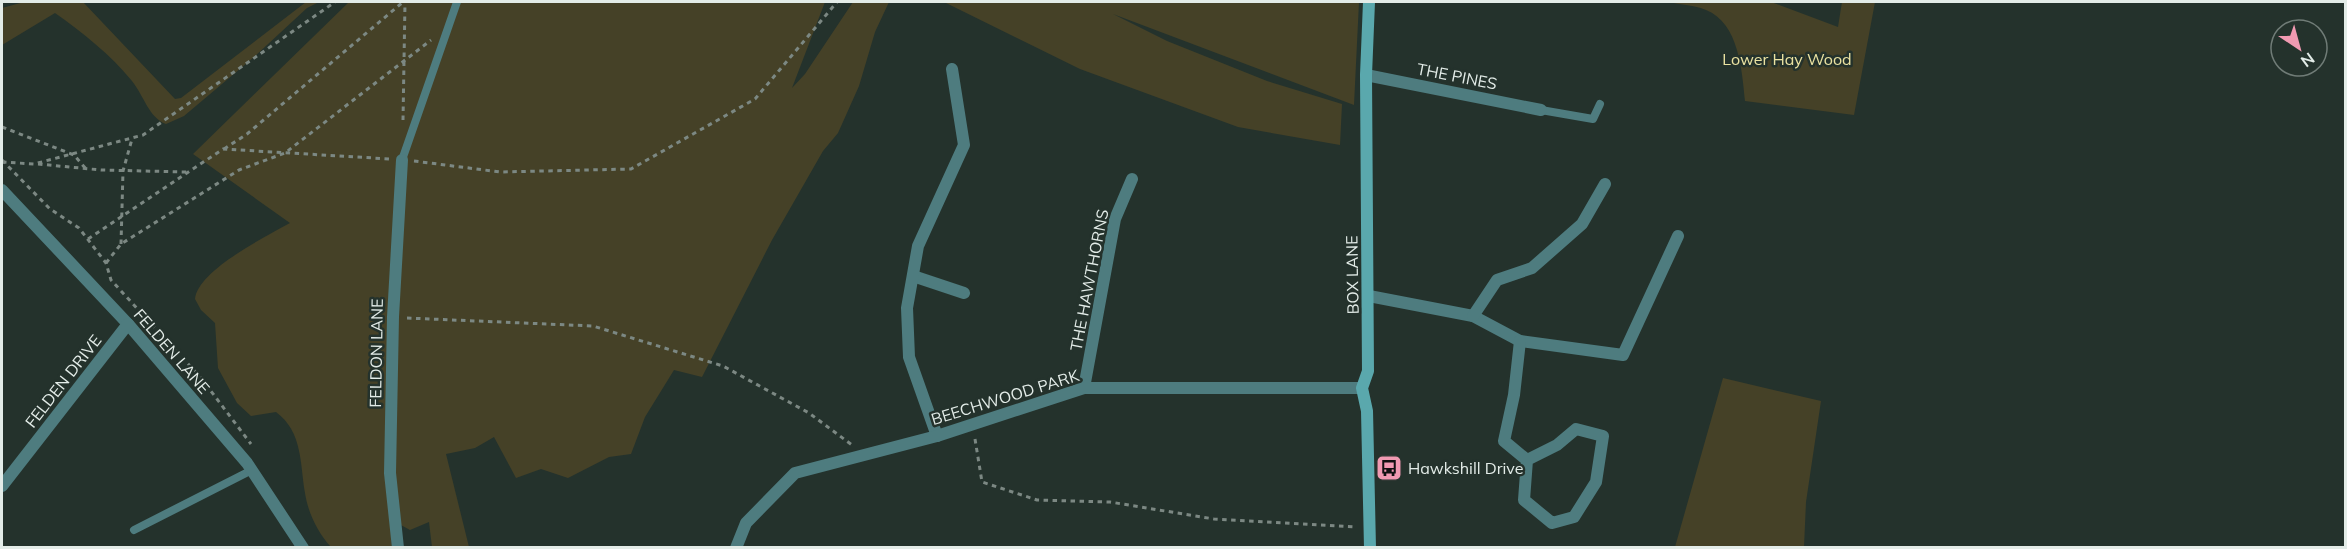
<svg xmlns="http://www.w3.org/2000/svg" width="2347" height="549" viewBox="0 0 2347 549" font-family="Mulish,sans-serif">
<rect width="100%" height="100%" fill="#24322c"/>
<!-- green -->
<g fill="#454127">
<path d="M 24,2 L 83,2 L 175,99 L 181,98 L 306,2 L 319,2 L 307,8 L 254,57 L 184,116 L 166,124 C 149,118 144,96 132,81 C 111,55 82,32 55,13 L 2,45 L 2,8 Z"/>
<path d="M 349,2 L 825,2 L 792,88 L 805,74 L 853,2 L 889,2 L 875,32 L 859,86 L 838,133 L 823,151 L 772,240 L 702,377 L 674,370 L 645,417 L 631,454 L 609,457 L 568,478 L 541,469 L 516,478 L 494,437 L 475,448 L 446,454 L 469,547 L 432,547 L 429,522 L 410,530 L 399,524 L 397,519 L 388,329 L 385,442 L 392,547 L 331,547 C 318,533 308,513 305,493 C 300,464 303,432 276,412 L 251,416 L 237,403 L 218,368 L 215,323 L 201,310 L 195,299 C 198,270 267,236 290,223 L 193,154 Z"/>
<polygon points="944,2 1359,2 1354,105 1113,14 1167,41 1267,81 1342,104 1340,145 1238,127 1080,69"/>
<path d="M 1669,2 L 1771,2 L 1838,27 L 1842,2 L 1875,2 L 1854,115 L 1745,101 C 1742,71 1739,23 1706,10 C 1694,5 1681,5 1669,2 Z"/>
<polygon points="1723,378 1821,401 1806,502 1804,547 1675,547"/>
</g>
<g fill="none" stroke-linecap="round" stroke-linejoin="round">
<!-- path -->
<g stroke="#7c8883" stroke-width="3" stroke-dasharray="4.5 4.5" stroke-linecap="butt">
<polyline points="403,120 405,2"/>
<polyline points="2,127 74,155 86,169"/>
<polyline points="224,149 247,134 403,2"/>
<polyline points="2,160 50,209 79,228 106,263 111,280 201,378 251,444"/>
<polyline points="414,161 500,172 631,169 755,99 837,2"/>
<polyline points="2,162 34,164 143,135 335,2"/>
<polyline points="38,164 101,170 187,172"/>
<polyline points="88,239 223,149 390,159"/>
<polyline points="121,244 123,171 132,139"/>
<polyline points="106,263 121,244 239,170 285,153 431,40"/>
<polyline points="407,318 593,326 723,366 809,413 852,445"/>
<polyline points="975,439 982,482 1037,500 1110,502 1214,519 1356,527"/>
</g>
<!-- service -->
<g stroke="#4e7c7f" stroke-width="8">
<polyline points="1541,110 1593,119 1600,104"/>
<polyline points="402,160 457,2"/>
<polyline points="134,530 252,470"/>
</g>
<!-- minor -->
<g stroke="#4e7c7f" stroke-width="12">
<polyline points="1366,75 1541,110"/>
<polyline points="2,190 128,324 247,463 303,548"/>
<polyline points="913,276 964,293"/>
<polyline points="1369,296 1473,316 1520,341 1623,355 1678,236"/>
<polyline points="1473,316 1497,280 1532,268 1582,224 1605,184"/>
<polyline points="1520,341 1514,395 1504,441 1527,460 1524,500 1552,523 1574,517 1596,482 1603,436 1576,429 1557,445 1527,460"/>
<polyline points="1084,388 1115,219 1132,179"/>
<polyline points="937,436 909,357 907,308 918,246 964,145 952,69"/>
<polyline points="2,486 128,324"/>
<polyline points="398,548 390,473 393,317 402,160"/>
<polyline points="736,548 746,523 795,473 937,436 1084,388 1362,388"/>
</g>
<!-- secondary -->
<polyline stroke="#5aa8ad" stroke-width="12" points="1369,2 1366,75 1368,371 1362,388 1367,411 1370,548"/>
</g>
<!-- icons -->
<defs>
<g id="bus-square" transform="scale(1.35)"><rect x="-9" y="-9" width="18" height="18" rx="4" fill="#f19ab2" stroke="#24322c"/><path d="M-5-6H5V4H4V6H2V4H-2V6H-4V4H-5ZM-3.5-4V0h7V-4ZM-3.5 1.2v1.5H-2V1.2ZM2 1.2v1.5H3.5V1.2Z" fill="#111"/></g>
</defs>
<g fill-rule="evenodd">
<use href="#bus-square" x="1389" y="468"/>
</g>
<g text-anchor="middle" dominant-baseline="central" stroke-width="5" stroke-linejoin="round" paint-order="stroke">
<!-- park labels -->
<g font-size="16" fill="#eae2a1" stroke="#24322c">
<text x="1787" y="59">Lower Hay Wood</text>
</g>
<!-- street labels -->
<g font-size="16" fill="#e3ece8" stroke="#24322c">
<text transform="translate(1457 76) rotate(11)">THE PINES</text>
<text transform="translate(1352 275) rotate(-91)">BOX LANE</text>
<text transform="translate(1089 280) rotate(-79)">THE HAWTHORNS</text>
<text transform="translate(172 351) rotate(49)">FELDEN LANE</text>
<text transform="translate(376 353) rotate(-89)">FELDON LANE</text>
<text transform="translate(63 381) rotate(-52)">FELDEN DRIVE</text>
<text transform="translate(1005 397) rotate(-17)">BEECHWOOD PARK</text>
</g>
<!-- poi labels -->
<g font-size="16" fill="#e3ece8" stroke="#24322c" text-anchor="start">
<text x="1408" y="468">Hawkshill Drive</text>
</g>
</g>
<!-- border -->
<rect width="2347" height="549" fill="none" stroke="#e3ece8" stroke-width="6"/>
<!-- north arrow -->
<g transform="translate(2299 48) rotate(144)"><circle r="28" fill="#24322c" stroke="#707c77" stroke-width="1.5"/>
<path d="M0-4.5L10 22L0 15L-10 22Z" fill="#f19ab2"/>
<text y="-9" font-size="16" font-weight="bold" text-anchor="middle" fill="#e3ece8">N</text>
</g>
</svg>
